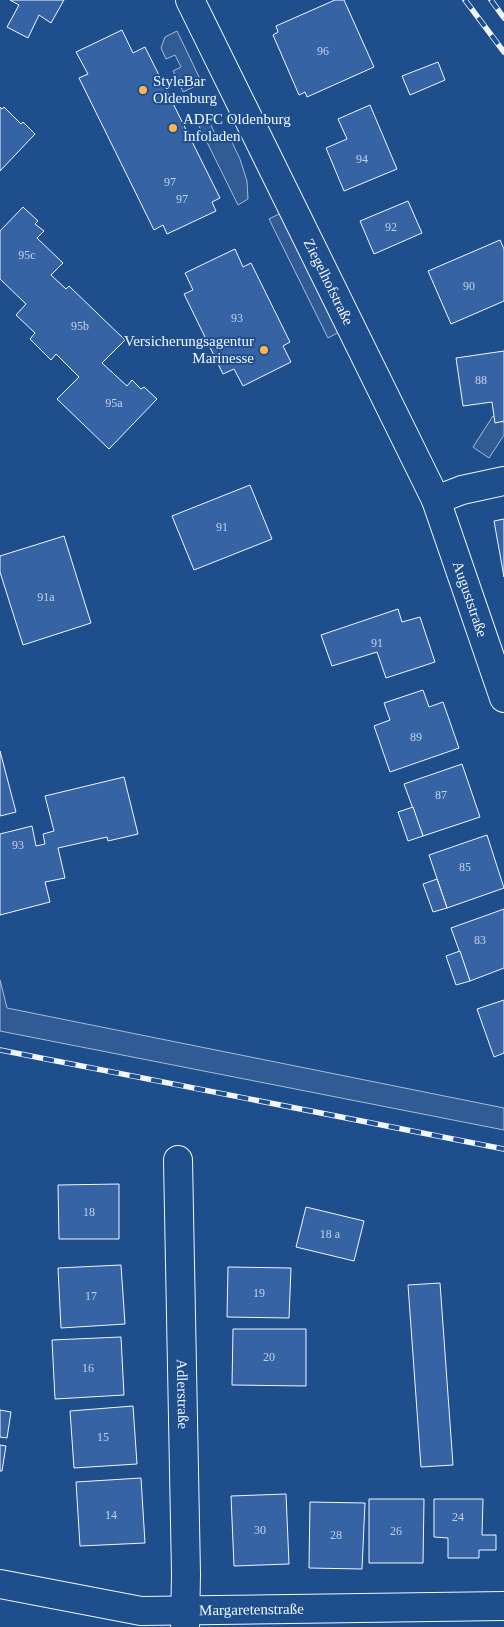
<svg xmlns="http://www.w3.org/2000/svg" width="504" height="1627" viewBox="0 0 504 1627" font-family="'Times New Roman',serif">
<rect width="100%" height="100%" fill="#1f4e8c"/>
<!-- built -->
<g fill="#305b95" stroke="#a8bbd7">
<polygon points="177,31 202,83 183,92 173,71 181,67 175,55 166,59 161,48 165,37"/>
<polygon points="208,119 219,142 230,138 240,159 247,181 248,199 238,205 198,124"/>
<polygon points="281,213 339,332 328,338 269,219"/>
<polygon points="493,416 504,423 504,435 489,458 473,447"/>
<polygon points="0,980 7,1008 504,1108 504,1130 0,1031"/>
</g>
<!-- building -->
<g fill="#3563a3" stroke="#f2f6ff">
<polygon points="10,0 64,0 51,23 39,15 28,38 7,27 19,5"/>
<polygon points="335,0 344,0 374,67 307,97 305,92 299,95 273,35 278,32 276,26"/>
<polygon points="122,30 133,53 145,47 220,198 212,202 216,211 167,234 163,225 154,230 79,78 88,74 76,52"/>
<polygon points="438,62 445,80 410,95 402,76"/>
<polygon points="370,105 397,169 344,191 326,148 347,139 338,119"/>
<polygon points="0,107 2,109 4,107 21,124 23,122 35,134 0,171"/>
<polygon points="408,201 422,233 374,254 360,221"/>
<polygon points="23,207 38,221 35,224 44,231 37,238 63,263 51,275 66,289 69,286 125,340 102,363 127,386 132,380 141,389 144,387 157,399 109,449 57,399 79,377 56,354 51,360 30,339 35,333 16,315 26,304 0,279 0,231"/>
<polygon points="500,240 504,249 504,301 451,324 428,271"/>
<polygon points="235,249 243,267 251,263 290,342 283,346 291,362 243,386 234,369 223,374 184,294 193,290 185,273"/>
<polygon points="504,351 504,421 495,423 492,402 463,406 456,358"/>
<polygon points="250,485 272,539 194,570 172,516"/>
<polygon points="504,519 504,577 494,521"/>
<polygon points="64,536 91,623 23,645 0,572 0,556"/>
<polygon points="398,609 402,622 420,617 435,662 386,678 377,652 332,666 321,635"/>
<polygon points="423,690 429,707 443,702 459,748 390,772 374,726 390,720 384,703"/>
<polygon points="0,751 16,812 0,816"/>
<polygon points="462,764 480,817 423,836 404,784"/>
<polygon points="124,777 138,834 108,841 107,837 58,848 65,878 45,882 50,902 0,915 0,834 32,826 36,846 45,844 43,834 54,831 45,796"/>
<polygon points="413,807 423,836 408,841 398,812"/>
<polygon points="487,835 504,888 447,908 429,855"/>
<polygon points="437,879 447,908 433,912 423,884"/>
<polygon points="504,909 504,968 470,981 451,928"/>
<polygon points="460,951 470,981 456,985 446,956"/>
<polygon points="504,1000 504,1053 494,1057 477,1009"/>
<polygon points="119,1184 119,1239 59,1239 58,1185"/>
<polygon points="306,1207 364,1221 354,1261 296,1247"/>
<polygon points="121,1265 125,1324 61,1328 58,1268"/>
<polygon points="228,1267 291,1268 289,1318 227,1317"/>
<polygon points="440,1283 453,1465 421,1467 408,1285"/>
<polygon points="233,1329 306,1329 306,1386 232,1385"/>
<polygon points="121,1337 124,1395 55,1399 52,1340"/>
<polygon points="133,1406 137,1464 74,1468 70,1411"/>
<polygon points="0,1410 11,1412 7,1438 0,1437"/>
<polygon points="0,1445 6,1446 2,1471 0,1471"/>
<polygon points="141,1478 145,1543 80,1546 76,1482"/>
<polygon points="286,1494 289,1564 234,1566 231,1496"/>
<polygon points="369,1499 424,1499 423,1563 369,1563"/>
<polygon points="434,1499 483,1499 482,1535 496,1535 496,1550 479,1550 479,1558 448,1558 448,1538 434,1537"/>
<polygon points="310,1502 365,1503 362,1569 309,1568"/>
</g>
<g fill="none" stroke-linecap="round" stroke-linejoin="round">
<!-- minor casing -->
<g stroke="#f2f6ff" stroke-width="30">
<g id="minor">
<path id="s1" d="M 190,0 L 436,500 L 504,698"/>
<polyline points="436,500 462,490 504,481"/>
<path id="s2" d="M 178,1160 L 186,1574 L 185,1627"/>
<path id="s3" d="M 0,1584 L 141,1611 L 504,1606"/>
</g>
</g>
<!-- minor -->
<use href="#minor" stroke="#1f4e8c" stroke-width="28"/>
<!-- rail casing -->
<g stroke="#f2f6ff" stroke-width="5.5">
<g id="rail">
<polyline points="465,0 504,52"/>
<polyline points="491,0 504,18"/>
<polyline points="0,1050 504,1149"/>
</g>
</g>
<!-- rail -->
<use href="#rail" stroke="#1f4e8c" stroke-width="4" stroke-dasharray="11" stroke-linecap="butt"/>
</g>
<!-- markers -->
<g fill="#ffb74d" stroke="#1f4e8c" stroke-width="2">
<circle cx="143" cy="90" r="5"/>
<circle cx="173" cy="128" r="5"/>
<circle cx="264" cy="350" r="5"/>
</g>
<g text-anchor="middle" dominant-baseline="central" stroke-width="4" stroke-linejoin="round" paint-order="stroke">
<!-- number labels -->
<g font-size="12" fill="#c3d1e8">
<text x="323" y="51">96</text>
<text x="362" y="159">94</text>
<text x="170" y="182">97</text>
<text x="182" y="199">97</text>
<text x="391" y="227">92</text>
<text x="27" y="255">95c</text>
<text x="469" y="286">90</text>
<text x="237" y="318">93</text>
<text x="80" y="326">95b</text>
<text x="481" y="380">88</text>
<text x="114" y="403">95a</text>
<text x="222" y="527">91</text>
<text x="46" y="597">91a</text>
<text x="377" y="643">91</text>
<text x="416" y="737">89</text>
<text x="441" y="795">87</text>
<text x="18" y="845">93</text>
<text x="465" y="867">85</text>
<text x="480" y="940">83</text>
<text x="89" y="1212">18</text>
<text x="330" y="1234">18 a</text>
<text x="259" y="1293">19</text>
<text x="91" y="1296">17</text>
<text x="269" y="1357">20</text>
<text x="88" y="1368">16</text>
<text x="103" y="1437">15</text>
<text x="111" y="1515">14</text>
<text x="458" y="1517">24</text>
<text x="260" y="1530">30</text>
<text x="396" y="1531">26</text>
<text x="336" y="1535">28</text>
</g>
<!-- poi labels -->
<g font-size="15" fill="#f2f6ff" stroke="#1f4e8c" text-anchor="start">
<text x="153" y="81">StyleBar<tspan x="153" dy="17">Oldenburg</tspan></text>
<text x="183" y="119">ADFC Oldenburg<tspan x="183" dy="17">Infoladen</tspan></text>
<text x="254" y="341" text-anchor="end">Versicherungsagentur<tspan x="254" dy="17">Marinesse</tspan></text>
</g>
<!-- street labels -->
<g font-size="15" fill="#f2f6ff" stroke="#1f4e8c">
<text stroke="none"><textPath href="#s1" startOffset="314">Ziegelhofstraße</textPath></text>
<text stroke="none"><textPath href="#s1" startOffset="662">Auguststraße</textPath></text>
<text stroke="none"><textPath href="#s2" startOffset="234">Adlerstraße</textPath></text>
<text stroke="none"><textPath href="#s3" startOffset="254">Margaretenstraße</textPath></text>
</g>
</g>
</svg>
